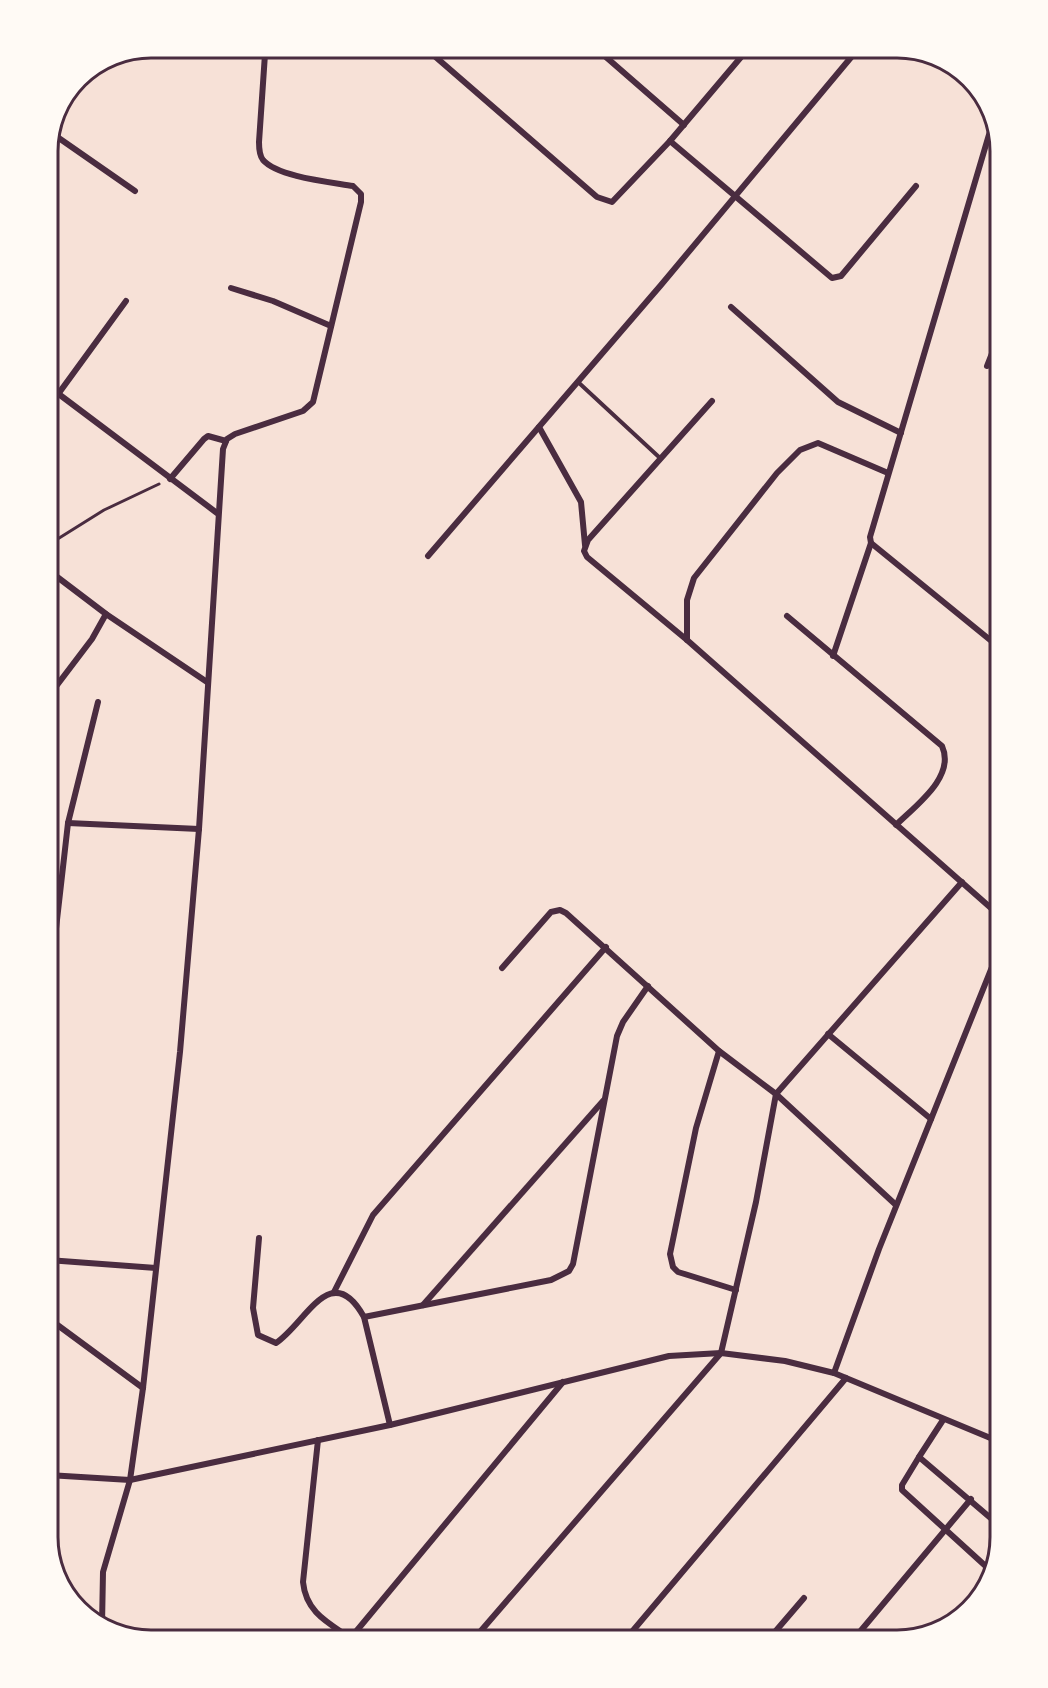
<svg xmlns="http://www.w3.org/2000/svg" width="1048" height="1688" viewBox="0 0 1048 1688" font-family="Montserrat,sans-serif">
<rect width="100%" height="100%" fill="#f7e1d7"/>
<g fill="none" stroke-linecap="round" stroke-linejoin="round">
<!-- path -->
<polyline stroke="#4a2c40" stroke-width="3" points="48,545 104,510 159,484"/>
<!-- service -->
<polyline stroke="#4a2c40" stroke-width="4" points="578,382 660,458"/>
<!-- minor -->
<g stroke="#4a2c40" stroke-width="6">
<polyline points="599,51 684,125"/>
<polyline points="431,53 597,197 612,202 670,141 747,50"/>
<polyline points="993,121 870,537 871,543 1000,648"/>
<polyline points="53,134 135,191"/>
<polyline points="670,141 832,278 841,276 916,186"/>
<polyline points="48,273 51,275"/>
<polyline points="231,288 273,301 331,326"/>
<polyline points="731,307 838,402 901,433"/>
<polyline points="987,366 1000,333"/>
<polyline points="48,386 217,513"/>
<polyline points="712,401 588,540 584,551 587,557 687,640 1000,916"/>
<polyline points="48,408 126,301"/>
<polyline points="539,427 581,502 585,545"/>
<polyline points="170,479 204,439 208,436 226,441"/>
<polyline points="428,556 661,285 858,49"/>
<polyline points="48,570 106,614 207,682"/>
<path d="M 787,616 L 942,746 C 956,777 915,806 896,825"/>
<polyline points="687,640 687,600 694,578 777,473 800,450 818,443 888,473"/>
<polyline points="833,656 871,543"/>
<polyline points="48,697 92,639 106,614"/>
<polyline points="68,823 199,829"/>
<polyline points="502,968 551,912 560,910 566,913 719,1051 776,1094 896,1205"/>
<polyline points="48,999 68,823 98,702"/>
<polyline points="828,1034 931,1119"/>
<polyline points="719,1051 696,1128 670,1254 673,1267 678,1272 736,1290"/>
<path d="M 259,1238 L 253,1308 L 258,1335 L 276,1343 C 306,1323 331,1258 364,1317 L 390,1425"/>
<polyline points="48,1260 156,1268"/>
<polyline points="334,1292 373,1215 606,947"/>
<polyline points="423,1305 603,1101"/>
<polyline points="364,1317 551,1280 569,1271 573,1264 617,1036 623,1022 648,986"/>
<polyline points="48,1318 143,1388"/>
<polyline points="834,1373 879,1249 1000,947"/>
<polyline points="943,1420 919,1457 1000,1526"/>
<path d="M 318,1440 L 303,1582 C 306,1613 329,1623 352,1639"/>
<polyline points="919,1457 902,1485 902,1490 991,1571"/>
<polyline points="48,1475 130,1480 390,1425 669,1356 721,1353 785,1361 834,1373 1000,1442"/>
<path d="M 102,1625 L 103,1572 L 130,1480 L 143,1388 L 180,1052 L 199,829 L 223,449 L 227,439 L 235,434 L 303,411 L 313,402 L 361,202 L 361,194 L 353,186 C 330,182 278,177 263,160 C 259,155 259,148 259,142 L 265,54"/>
<polyline points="349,1640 563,1382"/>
<polyline points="473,1640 721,1353 756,1202 776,1094 962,882"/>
<polyline points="625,1640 846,1378"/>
<polyline points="768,1640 804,1598"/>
<polyline points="853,1640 971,1499"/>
</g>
</g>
<!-- crop -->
<path d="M0 0H1048V1688H0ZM151 58H897A93 93 0 0 1 990 151V1537A93 93 0 0 1 897 1630H151A93 93 0 0 1 58 1537V151A93 93 0 0 1 151 58Z" fill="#fffaf5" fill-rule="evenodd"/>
<path fill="none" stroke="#4a2c40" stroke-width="3" d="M151 58H897A93 93 0 0 1 990 151V1537A93 93 0 0 1 897 1630H151A93 93 0 0 1 58 1537V151A93 93 0 0 1 151 58Z"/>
</svg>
